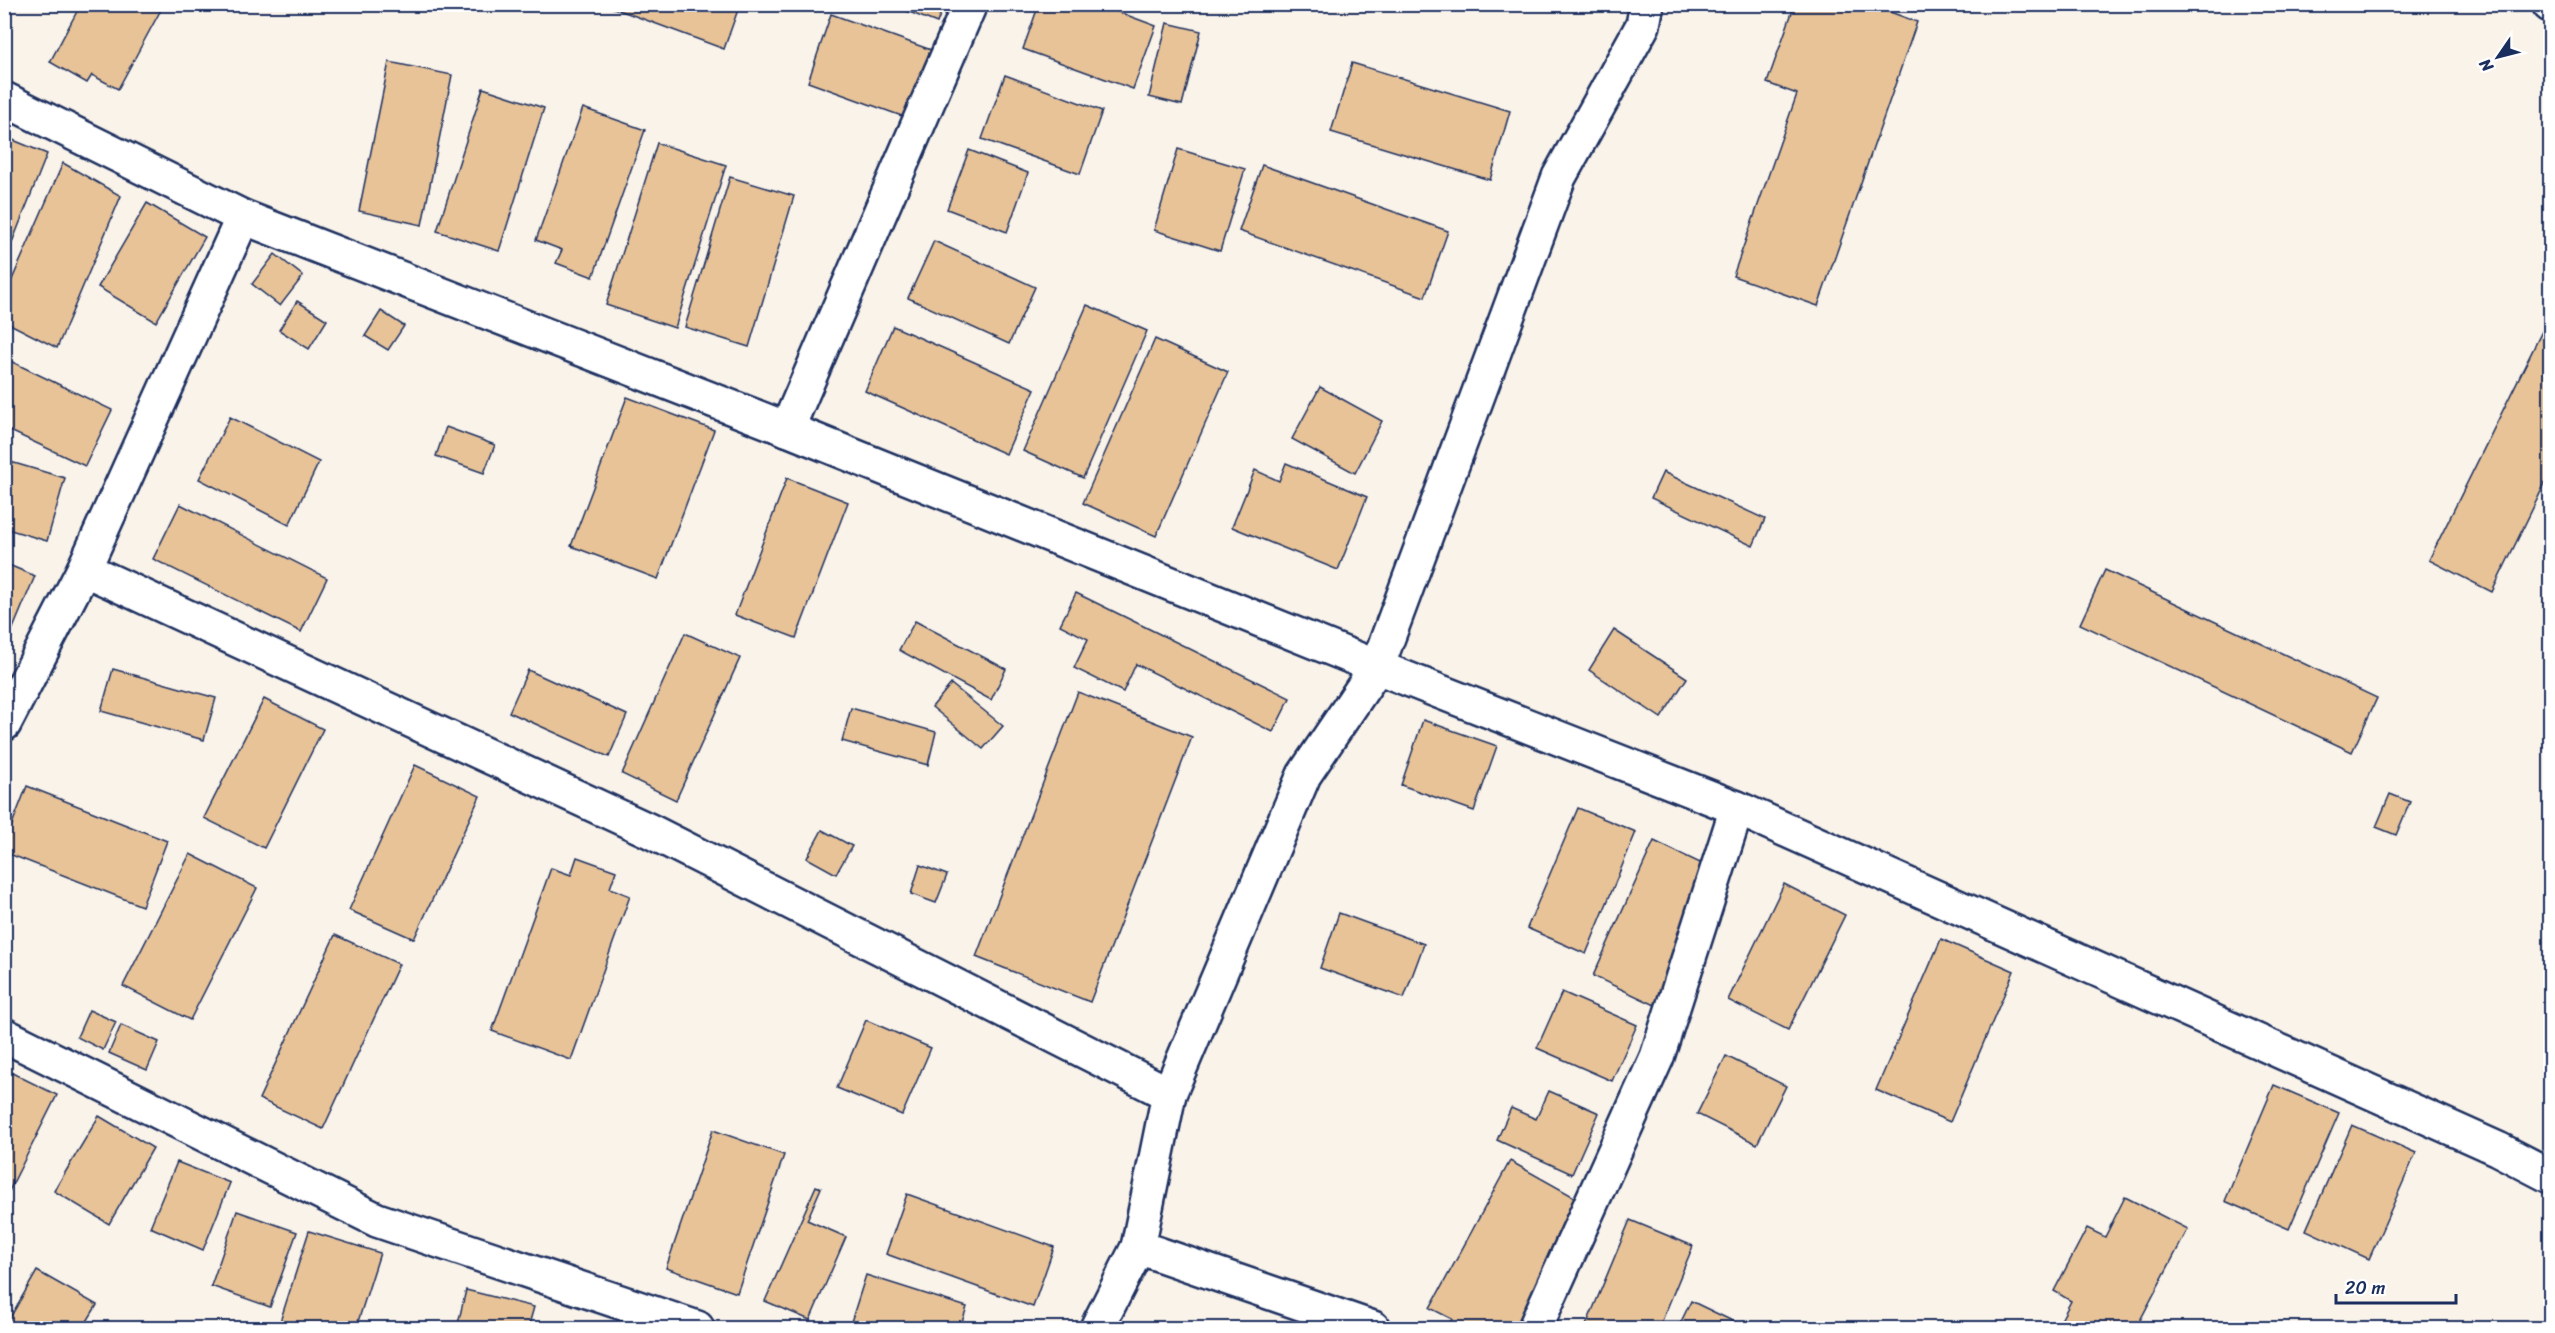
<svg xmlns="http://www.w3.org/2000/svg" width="2555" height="1333" viewBox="0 0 2555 1333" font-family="Sriracha,sans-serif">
<rect width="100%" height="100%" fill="#faf3ea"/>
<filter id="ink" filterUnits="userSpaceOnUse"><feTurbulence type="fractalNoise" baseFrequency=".0167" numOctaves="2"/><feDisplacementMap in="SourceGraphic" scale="12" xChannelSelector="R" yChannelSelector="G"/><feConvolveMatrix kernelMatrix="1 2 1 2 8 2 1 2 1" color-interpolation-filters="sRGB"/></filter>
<g filter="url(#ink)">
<!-- building -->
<g fill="#e8c398" stroke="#1b2f5e" stroke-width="1.5">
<polygon points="81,4 164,4 118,89 92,75 87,83 50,62"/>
<polygon points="603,4 740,4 724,49"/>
<polygon points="889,4 944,4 937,23"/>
<polygon points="1039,4 1097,4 1156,26 1133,89 1023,49"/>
<polygon points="1795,4 1883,4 1882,9 1917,22 1818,306 1733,276 1797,94 1767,83"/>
<polygon points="831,14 934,51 910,119 808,82"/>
<polygon points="1167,23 1201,31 1182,105 1149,97"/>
<polygon points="389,62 452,75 422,225 359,211"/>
<polygon points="1352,63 1510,111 1490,180 1331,132"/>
<polygon points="1005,75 1102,111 1080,174 982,139"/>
<polygon points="483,88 544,108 499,251 437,231"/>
<polygon points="583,108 645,130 593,277 556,263 562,250 536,240"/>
<polygon points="13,140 47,154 11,245 4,242 4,160"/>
<polygon points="657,143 726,165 675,328 606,305"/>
<polygon points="1178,149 1245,169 1220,251 1154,230"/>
<polygon points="969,150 1028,173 1007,232 947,209"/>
<polygon points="63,163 121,196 57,348 4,321 4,298"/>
<polygon points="1262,165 1448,231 1425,297 1239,231"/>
<polygon points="730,177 794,196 749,347 685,327"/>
<polygon points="147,203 205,237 156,322 98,287"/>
<polygon points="934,241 1035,287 1009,344 908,298"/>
<polygon points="275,254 303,276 280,306 252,284"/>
<polygon points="297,301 327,320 309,349 279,330"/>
<polygon points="1087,305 1147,331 1083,478 1023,451"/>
<polygon points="381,311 404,326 388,350 365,336"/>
<polygon points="2550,315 2550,473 2492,592 2429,560"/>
<polygon points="893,326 1035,389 1006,454 865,391"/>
<polygon points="1155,339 1228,372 1156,536 1083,503"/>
<polygon points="4,358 112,410 85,466 4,428"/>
<polygon points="1320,387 1382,421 1355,473 1292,439"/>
<polygon points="627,397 714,430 658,579 571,546"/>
<polygon points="230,417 319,462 289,525 199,479"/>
<polygon points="446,427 495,445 484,473 436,456"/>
<polygon points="4,460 65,478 47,541 4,528"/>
<polygon points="1286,463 1367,497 1338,570 1232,527 1255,470 1279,481"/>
<polygon points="1663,472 1765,519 1753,546 1651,498"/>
<polygon points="787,478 848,502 796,638 735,615"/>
<polygon points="180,504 327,578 301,632 153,559"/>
<polygon points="4,563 35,576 9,638 4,636"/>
<polygon points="2105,570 2377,698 2352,752 2080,624"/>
<polygon points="1076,593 1290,698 1273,732 1136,664 1123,692 1074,668 1088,639 1060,625"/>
<polygon points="915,621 1006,669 991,700 899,650"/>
<polygon points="1614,630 1687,678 1661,718 1589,670"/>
<polygon points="685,633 740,658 676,800 622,774"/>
<polygon points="113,669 216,698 204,740 101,711"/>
<polygon points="528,670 627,715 609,757 509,712"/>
<polygon points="951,684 1003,726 983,749 932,707"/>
<polygon points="1078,692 1192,737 1090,1002 976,957"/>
<polygon points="264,699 323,729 264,848 204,818"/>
<polygon points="851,708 936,732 928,765 842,741"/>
<polygon points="1423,720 1497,746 1474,811 1401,785"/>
<polygon points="415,765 480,796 414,939 349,910"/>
<polygon points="27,786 167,841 142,906 4,852 4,845"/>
<polygon points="2390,794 2410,802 2396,835 2376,827"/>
<polygon points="1578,808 1636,832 1586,954 1527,928"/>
<polygon points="822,830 852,846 836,874 807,858"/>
<polygon points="1654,841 1715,870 1655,1005 1593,976"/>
<polygon points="190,854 257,888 190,1020 123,986"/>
<polygon points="577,857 616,871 610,888 630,896 571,1060 492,1031 551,868 571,875"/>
<polygon points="920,865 947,875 936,903 911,894"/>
<polygon points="1784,884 1845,915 1788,1030 1728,1000"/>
<polygon points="1339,913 1424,944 1404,998 1320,968"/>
<polygon points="335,935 399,964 323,1129 259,1099"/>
<polygon points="1941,939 2014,971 1950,1122 1876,1090"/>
<polygon points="1562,992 1637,1025 1612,1081 1537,1048"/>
<polygon points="89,1010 116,1022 103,1050 77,1037"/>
<polygon points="866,1020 931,1048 902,1115 837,1088"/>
<polygon points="121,1025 159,1042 147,1070 109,1053"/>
<polygon points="1726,1056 1786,1086 1757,1144 1697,1114"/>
<polygon points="4,1069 57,1095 4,1201"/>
<polygon points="2274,1085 2339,1113 2289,1229 2225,1201"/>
<polygon points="1549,1091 1599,1113 1572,1174 1497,1140 1511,1108 1536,1119"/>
<polygon points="99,1116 153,1148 109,1224 54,1191"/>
<polygon points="2352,1125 2416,1153 2369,1259 2306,1230"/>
<polygon points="713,1130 784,1155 737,1293 666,1268"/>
<polygon points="1510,1161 1585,1203 1516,1328 1447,1328 1452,1319 1430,1308"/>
<polygon points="177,1162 230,1183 203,1250 150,1227"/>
<polygon points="816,1186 821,1188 807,1220 846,1237 810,1320 765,1301"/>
<polygon points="907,1194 1054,1247 1033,1307 886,1254"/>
<polygon points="2125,1197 2188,1229 2136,1328 2062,1328 2058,1326 2071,1301 2054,1291 2087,1228 2105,1237"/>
<polygon points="237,1211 297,1232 270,1307 211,1286"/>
<polygon points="1630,1220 1693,1246 1659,1328 1585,1328"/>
<polygon points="309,1231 380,1253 356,1328 278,1328"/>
<polygon points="37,1271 97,1305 83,1328 4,1328"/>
<polygon points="866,1275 967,1307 960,1328 849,1328"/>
<polygon points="466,1290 534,1307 528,1328 457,1328"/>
<polygon points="1691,1301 1747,1328 1678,1328"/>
</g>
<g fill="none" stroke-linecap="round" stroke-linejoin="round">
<!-- minor casing -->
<g stroke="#1b2f5e" stroke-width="38">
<g id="minor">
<polyline points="2549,4 2550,5"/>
<polyline points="4,99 243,217 787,429 1377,667 1737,808 2498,1149 2550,1176"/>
<polyline points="243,217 84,569 650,831 1169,1094"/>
<polyline points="787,429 970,4"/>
<polyline points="4,724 84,569"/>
<polyline points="4,1035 377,1220 697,1328"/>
<polyline points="1138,1247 1373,1328"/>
<polyline points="1097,1328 1138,1247 1169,1094 1304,775 1377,667 1559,177 1643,25 1647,4"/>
<polyline points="1535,1328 1657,1057 1737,808"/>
</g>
</g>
<!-- minor -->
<use href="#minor" stroke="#fff" stroke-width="33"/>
</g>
</g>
<!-- margin -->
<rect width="2555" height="1333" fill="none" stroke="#fff" stroke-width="24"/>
<rect x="12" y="12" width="2531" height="1309" fill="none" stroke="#1b2f5e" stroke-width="2" filter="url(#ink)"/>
<!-- north arrow -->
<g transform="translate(2498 57) rotate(235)" stroke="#ffffff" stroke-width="4.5" paint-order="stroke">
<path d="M0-4.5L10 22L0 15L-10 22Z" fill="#1b2f5e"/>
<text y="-9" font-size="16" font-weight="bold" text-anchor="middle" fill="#1b2f5e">N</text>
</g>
<!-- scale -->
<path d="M2336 1294v9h120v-9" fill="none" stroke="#1b2f5e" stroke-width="3"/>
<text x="2345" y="1294" font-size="18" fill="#1b2f5e" stroke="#ffffff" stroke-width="4.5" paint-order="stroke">20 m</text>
</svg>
